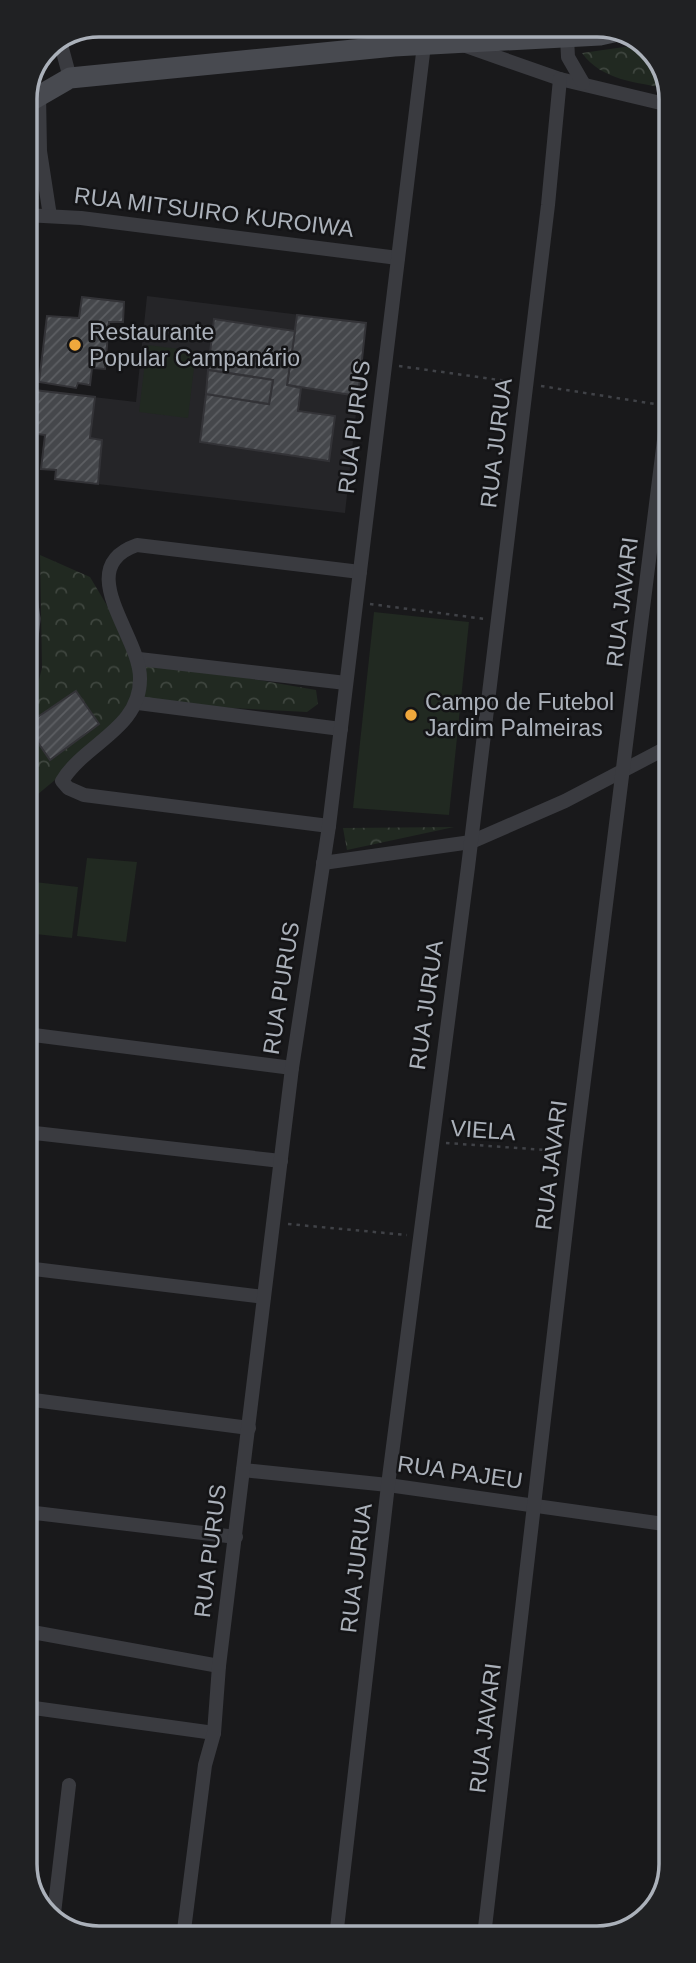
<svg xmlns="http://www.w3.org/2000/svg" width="696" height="1963" viewBox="0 0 696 1963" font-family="Helvetica,sans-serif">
<defs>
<pattern id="park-crowns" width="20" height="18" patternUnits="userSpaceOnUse" patternTransform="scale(1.75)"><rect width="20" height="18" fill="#212921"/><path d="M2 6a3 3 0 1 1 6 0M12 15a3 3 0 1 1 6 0" fill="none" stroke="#3f463f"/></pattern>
<pattern id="building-hatch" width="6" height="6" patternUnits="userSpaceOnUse" patternTransform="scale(1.75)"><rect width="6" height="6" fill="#45474b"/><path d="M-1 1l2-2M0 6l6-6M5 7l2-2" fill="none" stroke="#5d5f63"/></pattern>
</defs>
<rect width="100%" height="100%" fill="#19191b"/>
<!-- built -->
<polygon fill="#252528" points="147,296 366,323 345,513 55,479 56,470 41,469 45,435 29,433 34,390 136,402"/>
<!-- grass -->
<g fill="#212921">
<polygon points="32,152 39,199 27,202"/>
<polygon points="147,345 196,351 188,418 139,412"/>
<polygon points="374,612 469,622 449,815 353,808"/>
<polygon points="87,858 137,862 126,942 77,936"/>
<polygon points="26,881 78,887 72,938 26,933"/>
</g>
<!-- park -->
<g fill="url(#park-crowns)">
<path d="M 645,44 L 669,79 L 669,89 C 637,82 602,81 582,53 Z"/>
<polygon points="40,555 90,577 139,659 316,690 318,704 307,712 138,703 108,736 26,804 26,713 34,699 42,668"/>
<polygon points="454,827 347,850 343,828"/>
</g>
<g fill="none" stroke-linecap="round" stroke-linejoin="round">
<!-- stream -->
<g stroke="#2f393f" stroke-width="4.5">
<polyline points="25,463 27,578"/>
<polyline points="25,688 29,671"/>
</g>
</g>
<!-- building -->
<g fill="url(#building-hatch)" stroke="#333337" stroke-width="2">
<polygon points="82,297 124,302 123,322 109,322 105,369 92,368 90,385 78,383 76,388 39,382 47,316 79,318"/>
<polygon points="297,315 366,323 358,396 287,385"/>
<polygon points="214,319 295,331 287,385 301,388 298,411 335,416 329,461 200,442 206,394 269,404 273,380 208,370"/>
<polygon points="208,370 273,380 269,404 206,394"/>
<polygon points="34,390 95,397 90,438 102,440 98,484 55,479 56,470 41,469 45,435 29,433"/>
<polygon points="76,691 99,724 50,760 26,725"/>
</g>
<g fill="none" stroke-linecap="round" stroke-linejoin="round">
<!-- path -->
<g stroke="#404247" stroke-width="2.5" stroke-dasharray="3.5 5" stroke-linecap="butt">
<polyline points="399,366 514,382"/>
<polyline points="541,386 655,404"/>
<polyline points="370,604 485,619"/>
<polyline points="446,1143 561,1151"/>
<polyline points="288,1224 407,1235"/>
</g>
<!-- street -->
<g stroke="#3a3b40" stroke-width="14">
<polyline points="454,25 460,44 560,79 669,105"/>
<polyline points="567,37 568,57 583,83"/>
<polyline points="60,41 70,78"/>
<polyline points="39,94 40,151 50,216"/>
<polyline points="25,215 81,218 398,258"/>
<polyline points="139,659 346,683"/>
<polyline points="138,703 341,729"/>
<path d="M 329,826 L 84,795 L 68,788 L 62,781 C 85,743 140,729 140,679 C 141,636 71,568 137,545 L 360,572"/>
<polyline points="323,863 471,842 565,801 670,746"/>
<polyline points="26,1034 292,1068"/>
<polyline points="26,1132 281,1161"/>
<polyline points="26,1268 264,1297"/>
<polyline points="26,1399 249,1428"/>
<polyline points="243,1470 388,1485 671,1525"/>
<polyline points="27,1512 236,1537"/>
<polyline points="27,1631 219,1666"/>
<polyline points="27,1707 214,1733"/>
<polyline points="53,1922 69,1785"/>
<polyline points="484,1936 575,1152 669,400"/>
<polyline points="336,1937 388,1485 468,867 548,205 560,79"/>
<polyline points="183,1938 205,1765 214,1733 219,1666 292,1068 329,826 424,45"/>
</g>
<!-- secondary -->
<g stroke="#484a50" stroke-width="21">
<polyline points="25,104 70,78 394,46 600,35 618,31"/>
<polyline points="25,582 30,619 25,667"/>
</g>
</g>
<!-- markers -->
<g fill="#f0a83c" stroke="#141416" stroke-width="2.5">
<circle cx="75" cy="345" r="7"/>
<circle cx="411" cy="715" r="7"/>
</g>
<g text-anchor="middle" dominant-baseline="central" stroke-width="5" stroke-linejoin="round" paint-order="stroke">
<!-- street labels -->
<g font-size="23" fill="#abb1ba" stroke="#141416">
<text transform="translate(214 212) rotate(7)">RUA MITSUIRO KUROIWA</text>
<text transform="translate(354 427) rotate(-83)">RUA PURUS</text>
<text transform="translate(496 443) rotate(-83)">RUA JURUA</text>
<text transform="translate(622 602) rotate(-83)">RUA JAVARI</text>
<text transform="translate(281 988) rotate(-81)">RUA PURUS</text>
<text transform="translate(426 1005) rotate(-82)">RUA JURUA</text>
<text transform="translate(483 1130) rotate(4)">VIELA</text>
<text transform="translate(551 1165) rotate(-83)">RUA JAVARI</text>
<text transform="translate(460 1472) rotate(8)">RUA PAJEU</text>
<text transform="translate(210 1551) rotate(-83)">RUA PURUS</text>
<text transform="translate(356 1568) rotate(-83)">RUA JURUA</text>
<text transform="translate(485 1728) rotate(-83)">RUA JAVARI</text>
</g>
<!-- poi labels -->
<g font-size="23" fill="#abb1ba" stroke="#141416" text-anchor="start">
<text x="89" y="332">Restaurante<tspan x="89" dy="26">Popular Campanário</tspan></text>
<text x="425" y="702">Campo de Futebol<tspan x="425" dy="26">Jardim Palmeiras</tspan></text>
</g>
</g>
<!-- crop -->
<path d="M0 0H696V1963H0ZM99 37H597A62 62 0 0 1 659 99V1864A62 62 0 0 1 597 1926H99A62 62 0 0 1 37 1864V99A62 62 0 0 1 99 37Z" fill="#202123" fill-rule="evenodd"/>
<path fill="none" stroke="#abb1ba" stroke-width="3.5" d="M99 37H597A62 62 0 0 1 659 99V1864A62 62 0 0 1 597 1926H99A62 62 0 0 1 37 1864V99A62 62 0 0 1 99 37Z"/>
</svg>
